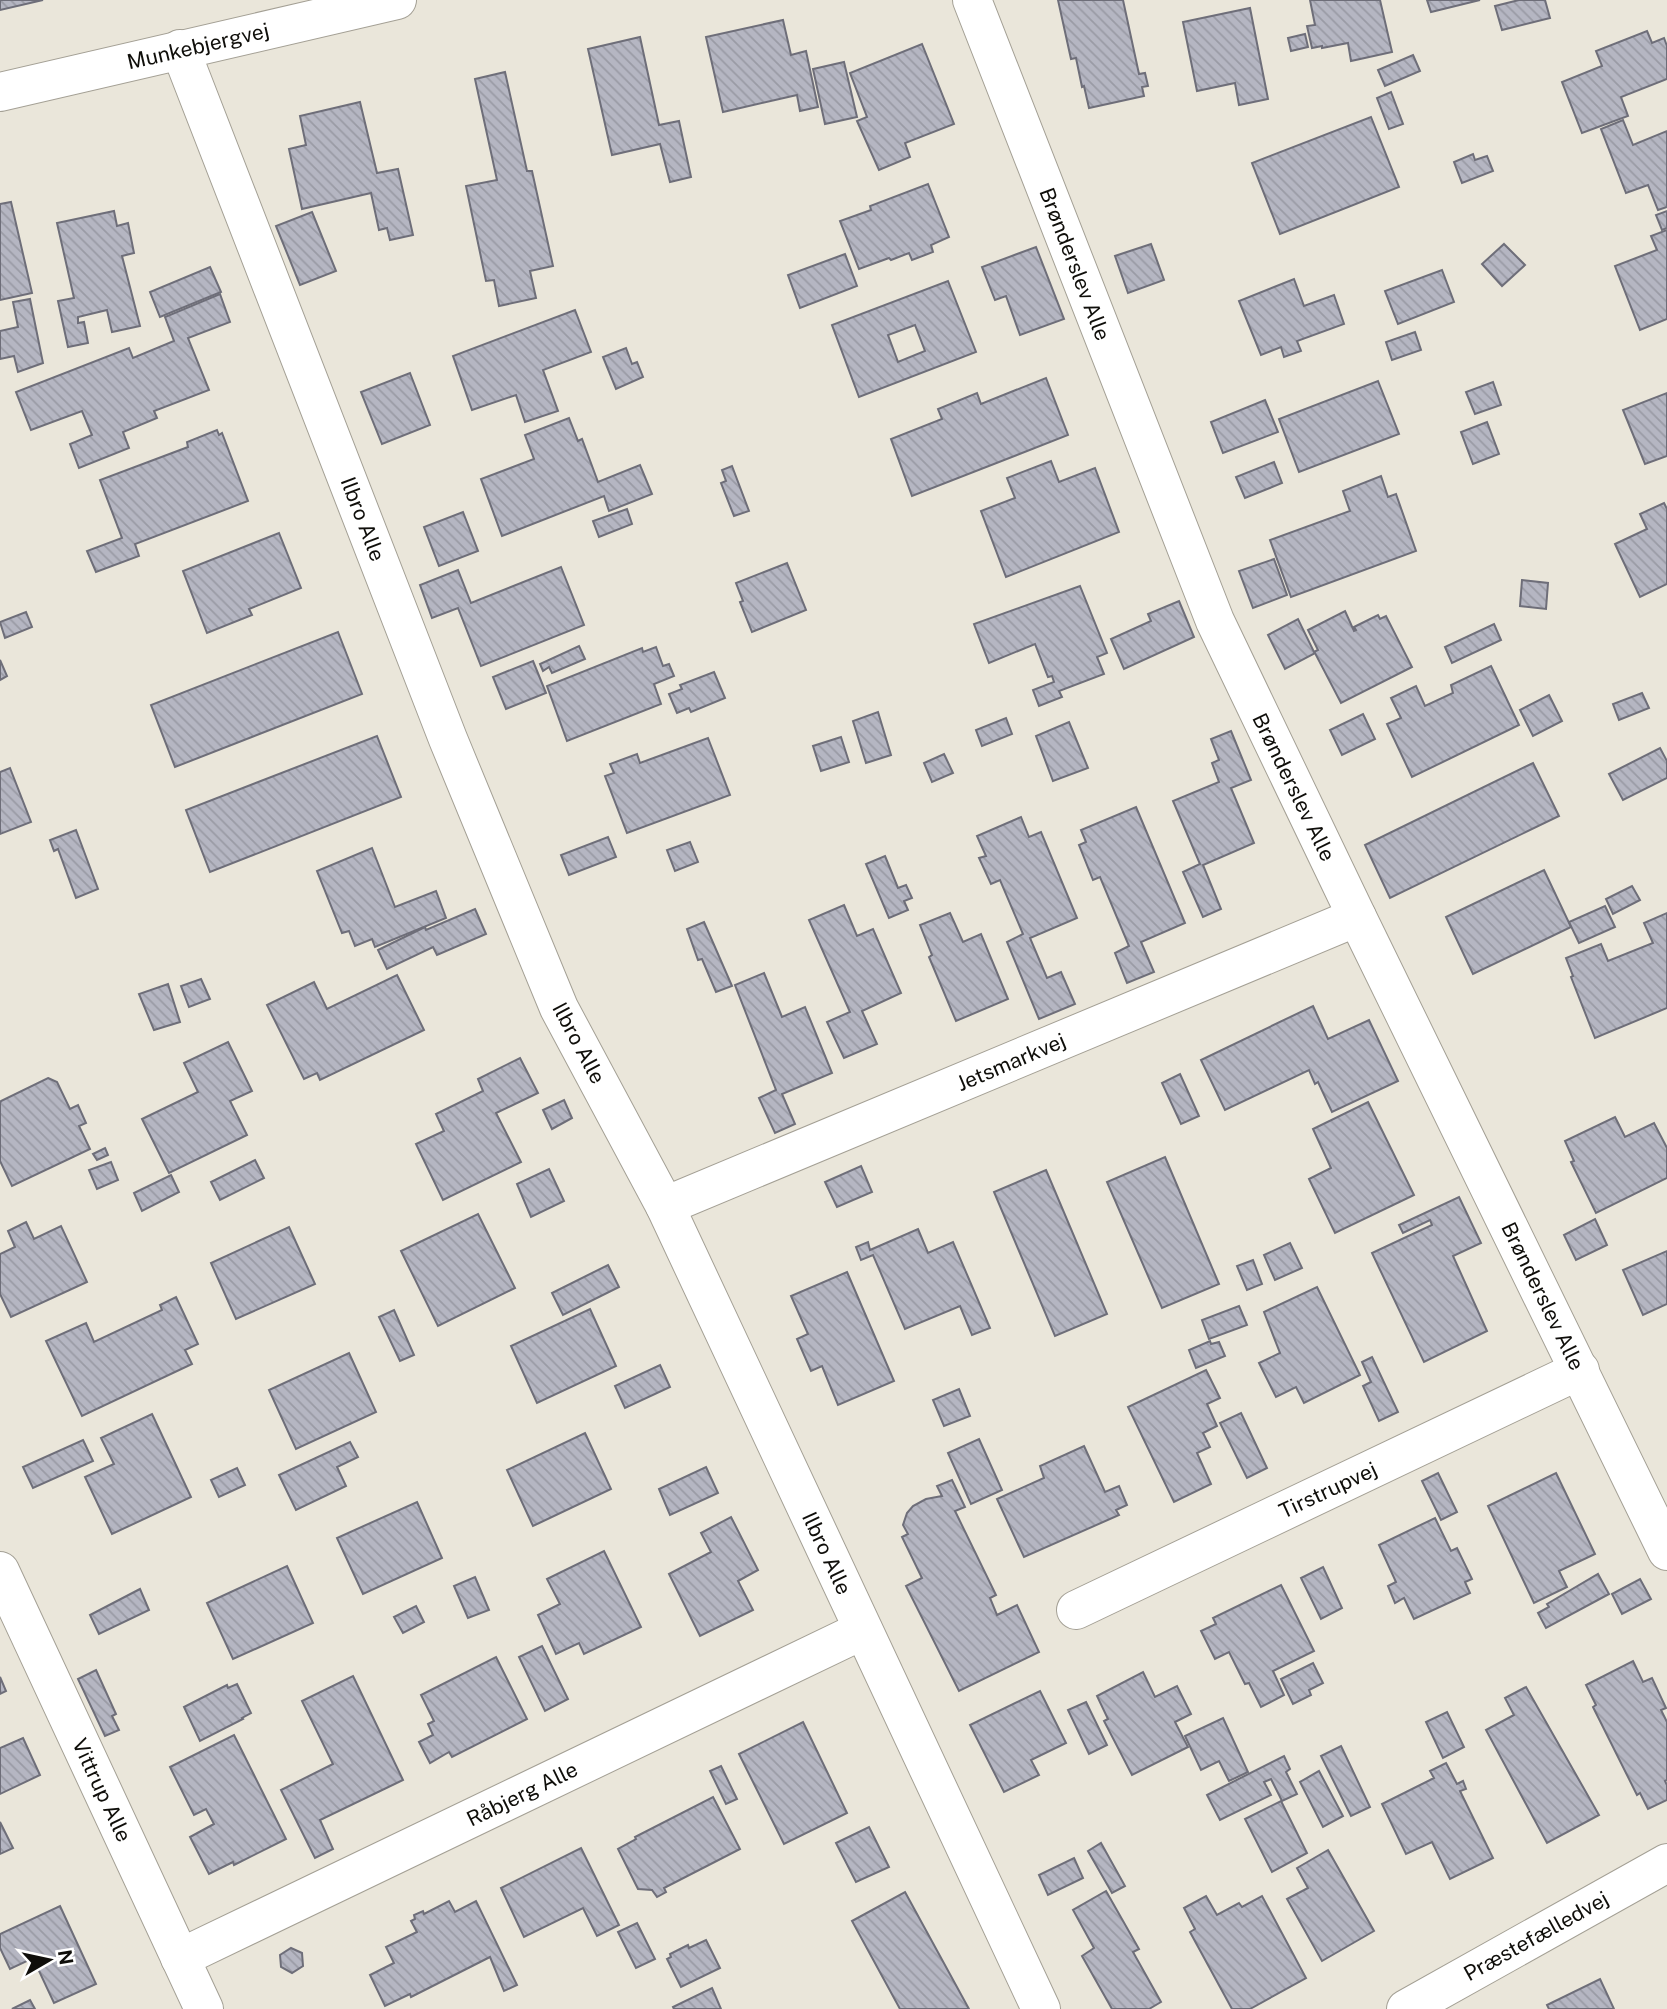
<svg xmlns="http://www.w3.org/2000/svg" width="1667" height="2009" viewBox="0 0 1667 2009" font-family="'Public Sans',sans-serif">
<defs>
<pattern id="building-back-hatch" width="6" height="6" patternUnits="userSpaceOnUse" patternTransform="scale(1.75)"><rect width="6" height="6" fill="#b5b6c2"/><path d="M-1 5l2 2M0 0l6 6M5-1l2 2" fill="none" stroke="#9a9ba5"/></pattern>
</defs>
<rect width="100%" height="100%" fill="#eae6da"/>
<!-- building -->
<g fill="url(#building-back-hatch)" stroke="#6e6e79" stroke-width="2" fill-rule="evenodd">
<polygon points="0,0 43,0 0,10"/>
<polygon points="1058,0 1123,0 1139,74 1145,73 1148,86 1142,87 1144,96 1089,108 1084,86 1082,87 1076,58 1071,59"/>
<polygon points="1310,0 1380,0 1392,52 1351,61 1348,43 1322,48 1322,46 1312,48 1307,26 1315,25"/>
<polygon points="1427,0 1480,0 1431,12"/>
<polygon points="1519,0 1545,0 1550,18 1502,30 1495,6"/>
<polygon points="1250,8 1268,99 1239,105 1235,83 1197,91 1183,22"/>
<polygon points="783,20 791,55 806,51 818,107 800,111 797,95 723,112 706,37"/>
<polygon points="1647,31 1652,43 1664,38 1667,46 1667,79 1621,97 1628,116 1582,133 1562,82 1602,66 1596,51"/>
<polygon points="1305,34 1308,47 1291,51 1288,38"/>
<polygon points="640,37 659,125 679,121 691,177 670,182 660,144 612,155 588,49"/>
<polygon points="922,44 954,124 905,143 910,157 879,170 857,121 867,117 850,73"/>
<polygon points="1413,55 1420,71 1385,86 1378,70"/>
<polygon points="844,62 857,117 825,124 813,69"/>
<polygon points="505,72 527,171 532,171 553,266 530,271 536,298 499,306 494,280 486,281 466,186 497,180 475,79"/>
<polygon points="1391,92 1403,124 1389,129 1377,98"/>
<polygon points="360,102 377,173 398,169 413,235 390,240 387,228 379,230 371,193 302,209 289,149 306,145 300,116"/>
<polygon points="1371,117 1399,187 1280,234 1252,163"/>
<polygon points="1623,120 1633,145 1667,131 1667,207 1658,210 1648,185 1626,193 1601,129"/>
<polygon points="1473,154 1475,160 1487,156 1493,171 1462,183 1454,162"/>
<polygon points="928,184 949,237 931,245 933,252 912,260 909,253 891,260 889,258 859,269 840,221 871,210 870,206"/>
<polygon points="11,202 32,293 0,300 0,204"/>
<polygon points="114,211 117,226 128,223 134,253 122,256 140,326 112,332 107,310 78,317 78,323 84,322 88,343 68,347 58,301 74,298 57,223"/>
<polygon points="1667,211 1667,228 1662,230 1656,215"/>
<polygon points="312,212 336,271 300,285 276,226"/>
<polygon points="1667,230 1667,319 1640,330 1615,266 1657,250 1651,236"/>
<polygon points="1151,244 1164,280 1128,293 1115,256"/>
<polygon points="1504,244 1525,265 1502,286 1482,264"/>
<polygon points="1036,247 1064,319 1020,335 1006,296 995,300 982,267"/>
<polygon points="845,254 857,286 800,308 788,275"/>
<polygon points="210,267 221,292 160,317 150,292"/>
<polygon points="1442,270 1454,302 1398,324 1385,291"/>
<polygon points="1294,279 1304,306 1334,295 1344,324 1297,341 1301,351 1284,357 1281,347 1261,355 1239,301"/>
<path d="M 948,281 L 976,352 L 859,397 L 832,325 ZM 915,325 L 925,351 L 898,362 L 888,335 Z"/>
<polygon points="220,294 230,322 188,338 209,390 154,411 157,418 123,432 129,448 79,468 70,444 92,435 82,411 31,430 16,392 129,348 133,358 174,341 165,317"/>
<polygon points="30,299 43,363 18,372 14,356 0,359 0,331 18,327 13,302"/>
<polygon points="575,310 591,352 543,370 558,411 525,422 516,395 472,410 453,356"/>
<polygon points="1415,332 1421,350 1392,360 1386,342"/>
<polygon points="626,348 632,364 637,362 643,377 616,389 603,357"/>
<polygon points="410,373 430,425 382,444 361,392"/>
<polygon points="1046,378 1068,435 912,496 891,439 942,419 938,409 977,393 981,404"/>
<polygon points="1378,381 1399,434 1299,472 1279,419"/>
<polygon points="1493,382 1501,405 1475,414 1466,392"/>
<polygon points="1667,393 1667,456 1645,464 1623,410"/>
<polygon points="1265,400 1278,432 1223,453 1211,422"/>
<polygon points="569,418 578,441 582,439 598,482 640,465 652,494 609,511 604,496 502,536 481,479 534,459 525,435"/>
<polygon points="1487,422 1499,454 1473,464 1461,432"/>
<polygon points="217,430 219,435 222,433 248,501 135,544 139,556 96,572 87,551 122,538 100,480 188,447 187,442"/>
<polygon points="1051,461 1059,482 1095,468 1119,532 1006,577 981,511 1015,498 1007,478"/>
<polygon points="1274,462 1282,483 1245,498 1236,477"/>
<polygon points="732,466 749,511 734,516 721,483 726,481 722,470"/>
<polygon points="1381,476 1388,497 1396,494 1416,551 1291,597 1270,540 1350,511 1343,491"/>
<polygon points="1664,503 1667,509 1667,584 1640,597 1615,544 1647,529 1640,514"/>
<polygon points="627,509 632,524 599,537 593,521"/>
<polygon points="463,512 478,551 439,566 424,527"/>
<polygon points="279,533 301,588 249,609 252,615 207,633 183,571"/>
<polygon points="1274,559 1287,595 1253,608 1239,571"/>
<polygon points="787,563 806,610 752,632 740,602 743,601 736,583"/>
<polygon points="561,567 584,625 481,666 458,608 432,618 420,585 458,570 471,603"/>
<polygon points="1522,580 1548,583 1546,609 1520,606"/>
<polygon points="1080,586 1107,653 1097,657 1104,674 1059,691 1062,697 1039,706 1033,690 1054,682 1052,676 1048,677 1035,644 989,663 974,624"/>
<polygon points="1179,601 1194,637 1124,669 1111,639 1151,621 1148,614"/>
<polygon points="1345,611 1354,631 1356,630 1354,627 1378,615 1380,619 1386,616 1412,667 1341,703 1315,653 1285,669 1268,635 1298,619 1314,652 1318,650 1308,630"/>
<polygon points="26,612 32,627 5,638 0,622"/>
<polygon points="1494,624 1501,640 1452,663 1445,647"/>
<polygon points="338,632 362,694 175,767 151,705"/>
<polygon points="579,646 585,659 552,673 549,667 543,671 540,664"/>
<polygon points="656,647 663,666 669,664 674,676 654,684 661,704 567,741 547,686 642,648 643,652"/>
<polygon points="0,660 7,676 0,680"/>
<polygon points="533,661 546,693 506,709 493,677"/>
<polygon points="1491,666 1519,725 1412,777 1387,724 1401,718 1391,698 1416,686 1425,706 1453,693 1451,685"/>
<polygon points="714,672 725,698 691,712 689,708 677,713 669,694 682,689 680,685"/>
<polygon points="1642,693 1649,708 1619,720 1613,704"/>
<polygon points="1549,695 1562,721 1533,736 1520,710"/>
<polygon points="878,712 891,755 866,763 853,721"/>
<polygon points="1363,714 1375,739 1342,755 1330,730"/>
<polygon points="1006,718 1012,734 982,746 976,730"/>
<polygon points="1069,722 1088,768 1053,781 1036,736"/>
<polygon points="1231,731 1251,780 1231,788 1254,843 1203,865 1221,909 1203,917 1183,872 1200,864 1173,801 1219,782 1212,763 1219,760 1211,739"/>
<polygon points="377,736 401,797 210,872 186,810"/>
<polygon points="841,737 849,762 821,771 813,746"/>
<polygon points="708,738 730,795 627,833 605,776 614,773 610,764 637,754 640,763"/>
<polygon points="1660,748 1667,761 1667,778 1623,800 1609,774"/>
<polygon points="944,754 953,773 932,782 924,763"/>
<polygon points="1533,763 1559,816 1390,898 1365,845"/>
<polygon points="10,768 31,822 0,834 0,772"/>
<polygon points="1136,807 1185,923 1141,942 1154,972 1127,983 1115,953 1129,946 1100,877 1093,880 1079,845 1086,842 1081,830"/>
<polygon points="1021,817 1029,837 1041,832 1077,918 1030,938 1047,978 1061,972 1075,1004 1039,1019 1007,942 1023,934 1000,880 991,884 979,858 986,856 977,836"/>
<polygon points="76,830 98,889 76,898 58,849 54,851 50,840"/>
<polygon points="608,837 616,857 569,875 561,855"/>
<polygon points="690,842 698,862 675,871 667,850"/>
<polygon points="372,848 395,907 436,891 446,918 375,947 372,939 355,946 349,931 342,933 317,871"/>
<polygon points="885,856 898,888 906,885 912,898 904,901 908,910 889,918 866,864"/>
<polygon points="1544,870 1571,927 1473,974 1446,917"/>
<polygon points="1632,886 1640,900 1613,914 1606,899"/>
<polygon points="844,905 857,936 873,929 901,993 862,1011 877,1044 844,1058 827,1022 850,1012 809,920"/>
<polygon points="1605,906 1615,927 1579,943 1569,922"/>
<polygon points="475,909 486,934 437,955 433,947 387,969 378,950 425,927 426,930"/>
<polygon points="950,913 963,942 981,934 1008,999 956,1021 929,957 932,955 920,925"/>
<polygon points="1667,913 1667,1008 1595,1038 1571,977 1573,976 1566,958 1601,944 1608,961 1653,943 1644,923"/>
<polygon points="704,922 732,986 716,992 702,959 698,960 687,929"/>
<polygon points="764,973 782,1017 805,1007 832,1073 782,1094 795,1124 775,1133 759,1098 776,1090 735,985"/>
<polygon points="397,975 424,1030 320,1080 317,1073 304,1079 267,1005 314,982 327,1009"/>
<polygon points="201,979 210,999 189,1007 181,986"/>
<polygon points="168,984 180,1022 154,1030 139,994"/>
<polygon points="1313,1006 1328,1039 1369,1020 1398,1081 1332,1112 1318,1082 1315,1084 1309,1070 1225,1110 1201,1060"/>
<polygon points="228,1042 252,1091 230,1101 247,1135 169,1173 142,1119 198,1092 184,1063"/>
<polygon points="520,1058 538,1093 496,1113 521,1162 443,1200 416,1144 444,1131 436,1114 483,1091 478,1079"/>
<polygon points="1180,1074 1199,1116 1181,1124 1162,1083"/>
<polygon points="48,1078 57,1082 70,1109 78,1105 86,1123 79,1126 90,1149 12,1186 0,1161 0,1103 1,1101"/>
<polygon points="564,1100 572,1118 552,1129 543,1110"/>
<polygon points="1368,1102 1414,1195 1335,1233 1309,1179 1331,1168 1313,1129"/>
<polygon points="1615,1117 1625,1137 1654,1123 1667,1148 1667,1178 1596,1213 1571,1162 1574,1161 1565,1141"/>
<polygon points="105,1148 108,1155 97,1160 93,1154"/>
<polygon points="1165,1157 1219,1284 1162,1308 1107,1182"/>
<polygon points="255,1160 264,1178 220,1200 211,1182"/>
<polygon points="111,1162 118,1180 97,1189 89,1170"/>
<polygon points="861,1166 872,1192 837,1207 825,1182"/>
<polygon points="549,1169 564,1201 531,1217 517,1184"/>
<polygon points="1046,1170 1107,1314 1055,1336 994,1192"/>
<polygon points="171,1175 179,1192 142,1211 134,1193"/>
<polygon points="1459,1197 1481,1243 1453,1256 1487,1331 1424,1362 1372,1253 1432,1225 1430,1220 1403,1233 1399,1225"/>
<polygon points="478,1214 515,1288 438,1326 401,1251"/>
<polygon points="1595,1219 1607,1245 1576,1260 1564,1235"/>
<polygon points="26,1222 34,1239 61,1226 87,1282 11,1317 0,1294 0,1254 15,1247 8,1231"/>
<polygon points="289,1227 315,1284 236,1319 211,1263"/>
<polygon points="918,1229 928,1253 953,1242 990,1328 972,1335 960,1306 905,1329 873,1255 861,1260 856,1247 868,1242 870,1250"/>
<polygon points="1290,1243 1302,1268 1275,1280 1264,1255"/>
<polygon points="1667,1251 1667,1304 1643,1315 1623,1270"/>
<polygon points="1253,1260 1262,1284 1247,1290 1237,1266"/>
<polygon points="608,1265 619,1287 563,1315 552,1293"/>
<polygon points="847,1272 894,1381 838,1405 822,1366 811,1371 797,1339 808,1334 791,1296"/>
<polygon points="1317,1287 1360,1375 1304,1403 1296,1387 1276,1397 1259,1363 1280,1353 1264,1312"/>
<polygon points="176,1297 198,1344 185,1350 192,1364 82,1416 46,1341 86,1323 94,1342 162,1310 160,1305"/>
<polygon points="1239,1306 1247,1325 1209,1339 1202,1320"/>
<polygon points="590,1309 616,1366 537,1403 511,1346"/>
<polygon points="394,1310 414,1355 400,1361 379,1317"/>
<polygon points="1210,1341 1211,1344 1219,1342 1225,1356 1196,1368 1189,1350"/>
<polygon points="349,1353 376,1412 296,1449 269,1390"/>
<polygon points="1372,1357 1398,1412 1379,1421 1363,1386 1371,1382 1362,1362"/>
<polygon points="660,1365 670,1387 625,1408 615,1386"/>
<polygon points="1206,1370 1220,1398 1207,1404 1217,1426 1203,1433 1210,1447 1197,1453 1211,1484 1174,1502 1128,1407"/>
<polygon points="959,1389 970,1416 944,1426 933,1400"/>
<polygon points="1241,1413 1267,1468 1247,1478 1220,1423"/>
<polygon points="152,1414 191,1497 112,1534 85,1477 114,1464 101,1438"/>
<polygon points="585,1433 611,1489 533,1526 507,1470"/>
<polygon points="979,1439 1002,1490 971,1504 948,1453"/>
<polygon points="83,1440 93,1461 33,1488 23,1467"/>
<polygon points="350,1442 358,1457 337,1467 346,1486 296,1510 279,1475"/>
<polygon points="1084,1446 1105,1492 1119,1486 1127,1505 1116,1510 1119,1515 1024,1557 997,1499 1044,1478 1040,1466"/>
<polygon points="706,1467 718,1493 670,1515 659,1489"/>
<polygon points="237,1468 245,1485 219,1497 211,1480"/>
<polygon points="1438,1473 1457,1512 1441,1520 1422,1481"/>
<polygon points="1556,1473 1595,1554 1559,1571 1567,1587 1534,1603 1488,1506"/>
<polygon points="952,1480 965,1507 955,1511 996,1595 990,1598 997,1615 1017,1605 1039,1652 959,1691 906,1586 922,1578 902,1537 908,1534 903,1525 907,1513 913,1506 926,1499 942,1496 937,1486"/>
<polygon points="417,1502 442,1558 363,1594 337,1538"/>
<polygon points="731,1517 758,1570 738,1581 753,1610 700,1636 669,1574 711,1552 701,1533"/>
<polygon points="1435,1518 1451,1551 1457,1548 1472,1579 1465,1582 1470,1593 1414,1619 1404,1598 1395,1603 1388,1586 1396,1582 1379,1545"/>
<polygon points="604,1551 641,1627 584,1654 579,1643 556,1654 538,1615 560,1604 547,1579"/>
<polygon points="287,1566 313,1623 233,1659 207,1603"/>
<polygon points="1323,1567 1342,1608 1321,1619 1301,1578"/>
<polygon points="1598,1574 1609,1594 1546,1628 1538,1613 1549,1607 1547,1604"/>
<polygon points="475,1577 489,1610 468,1618 454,1586"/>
<polygon points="1640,1579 1651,1599 1622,1614 1612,1594"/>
<polygon points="1281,1585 1314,1651 1273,1671 1284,1695 1261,1707 1249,1683 1245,1684 1229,1652 1215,1659 1201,1631 1216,1624 1213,1618"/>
<polygon points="140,1589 149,1610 99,1634 90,1615"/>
<polygon points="416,1606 424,1622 403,1633 394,1617"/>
<polygon points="542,1646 568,1699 545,1711 519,1657"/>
<polygon points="496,1657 527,1719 452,1757 449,1752 430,1763 419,1742 433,1735 428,1724 434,1721 421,1695"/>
<polygon points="1633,1661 1643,1682 1652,1678 1666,1708 1661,1710 1667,1722 1667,1780 1665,1781 1667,1785 1667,1800 1648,1809 1640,1793 1637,1795 1593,1707 1596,1705 1586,1685"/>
<polygon points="1313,1663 1323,1683 1309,1690 1311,1695 1293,1704 1281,1679"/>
<polygon points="96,1670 116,1714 112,1716 119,1730 105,1736 78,1679"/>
<polygon points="1143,1672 1155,1697 1177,1686 1191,1714 1175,1722 1188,1747 1132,1775 1104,1721 1108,1719 1097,1696"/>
<polygon points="353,1676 403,1780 320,1820 333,1849 315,1858 281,1790 333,1764 302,1701"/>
<polygon points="0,1677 6,1691 0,1694"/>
<polygon points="237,1684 251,1713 242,1718 243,1719 200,1741 184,1707 227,1685 228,1688"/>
<polygon points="1526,1687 1599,1815 1547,1843 1486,1730 1514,1715 1505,1698"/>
<polygon points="1040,1691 1066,1743 1031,1760 1039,1775 1004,1792 970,1725"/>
<polygon points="1086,1702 1107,1745 1089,1754 1068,1710"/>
<polygon points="1447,1712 1464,1747 1443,1758 1426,1722"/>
<polygon points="1223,1718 1248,1772 1229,1781 1219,1761 1201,1770 1185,1736"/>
<polygon points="803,1722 847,1813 784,1844 739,1754"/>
<polygon points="234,1735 286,1839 234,1865 233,1862 209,1874 190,1837 214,1824 206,1809 194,1815 170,1767"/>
<polygon points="23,1738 40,1775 0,1794 0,1748"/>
<polygon points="1341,1746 1370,1807 1351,1816 1321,1756"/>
<polygon points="1284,1756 1290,1769 1286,1772 1297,1794 1282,1801 1271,1779 1264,1782 1271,1795 1220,1820 1207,1795"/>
<polygon points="1446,1763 1457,1784 1463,1781 1466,1789 1460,1791 1493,1858 1450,1879 1432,1842 1406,1854 1382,1804 1434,1778 1430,1771"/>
<polygon points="721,1766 737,1799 726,1804 710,1771"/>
<polygon points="1319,1771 1343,1816 1323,1827 1300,1782"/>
<polygon points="713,1797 740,1849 664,1888 666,1892 657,1897 652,1890 638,1889 618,1849 636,1839 635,1837"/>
<polygon points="1281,1801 1307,1853 1272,1872 1245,1819"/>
<polygon points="0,1822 13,1848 0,1854"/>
<polygon points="869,1827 889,1867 856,1882 836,1843"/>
<polygon points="1101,1843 1125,1886 1112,1893 1088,1851"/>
<polygon points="581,1848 619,1925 597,1936 583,1908 524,1937 501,1888"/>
<polygon points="1328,1850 1374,1931 1322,1961 1287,1899 1308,1888 1297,1868"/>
<polygon points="1074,1858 1083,1878 1048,1895 1039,1875"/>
<polygon points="1106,1891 1139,1949 1133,1952 1161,2002 1149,2009 1112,2009 1082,1956 1094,1948 1073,1910"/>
<polygon points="905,1892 969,2009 900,2009 852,1921"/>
<polygon points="1206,1896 1217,1915 1239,1903 1242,1907 1262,1896 1306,1978 1250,2009 1232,2009 1190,1932 1195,1929 1184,1908"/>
<polygon points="449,1901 455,1912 476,1901 517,1985 504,1991 490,1957 411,1997 410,1994 385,2006 370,1975 394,1963 386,1947 417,1932 411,1921 415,1919 414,1915 423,1911 424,1914"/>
<polygon points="60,1906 96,1984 54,2003 33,1958 10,1969 0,1948 0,1934"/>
<polygon points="637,1923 655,1959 636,1968 618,1932"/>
<polygon points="706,1940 720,1968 681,1987 667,1959 671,1957 670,1954 688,1945 689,1948"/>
<polygon points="291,1948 302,1953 303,1966 292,1973 281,1967 280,1955"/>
<polygon points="1600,1979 1614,2009 1549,2009 1547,2005"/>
<polygon points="712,1988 721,2009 674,2009 673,2007"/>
<polygon points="30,2000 35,2009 12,2009"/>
</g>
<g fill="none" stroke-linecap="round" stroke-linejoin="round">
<!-- street casing -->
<g stroke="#a4a095" stroke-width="40">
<g id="street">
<polyline points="972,0 1215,621 1357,917 1667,1551"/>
<polyline points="180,49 448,739 559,1008 665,1206 1041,2009"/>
<polyline points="0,92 397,0"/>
<polyline points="665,1206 1357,917"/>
<polyline points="0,1571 204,2009"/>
<polyline points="1076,1610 1580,1370"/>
<polyline points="180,1958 863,1630"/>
<polyline points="1406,2009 1667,1863"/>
</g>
</g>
<!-- street -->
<use href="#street" stroke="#fff" stroke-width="38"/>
</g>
<g text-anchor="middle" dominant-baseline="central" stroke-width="6" stroke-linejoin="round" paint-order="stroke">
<!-- street labels -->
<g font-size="21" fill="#0f0e0a" stroke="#fff">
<text transform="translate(198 46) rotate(-13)">Munkebjergvej</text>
<text transform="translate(1075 264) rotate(69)">Brønderslev Alle</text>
<text transform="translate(363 519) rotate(69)">Ilbro Alle</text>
<text transform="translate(1294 787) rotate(64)">Brønderslev Alle</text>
<text transform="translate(579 1043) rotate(62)">Ilbro Alle</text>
<text transform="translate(1011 1062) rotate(-23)">Jetsmarkvej</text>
<text transform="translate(1543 1296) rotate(64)">Brønderslev Alle</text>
<text transform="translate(1328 1490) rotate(-25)">Tirstrupvej</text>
<text transform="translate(827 1553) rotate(65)">Ilbro Alle</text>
<text transform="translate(102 1790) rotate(65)">Vittrup Alle</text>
<text transform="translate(522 1794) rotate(-26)">Råbjerg Alle</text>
<text transform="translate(1536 1936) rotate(-29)">Præstefælledvej</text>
</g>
</g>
<!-- north arrow -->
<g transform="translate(49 1960) rotate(81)" stroke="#ffffff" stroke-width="5" paint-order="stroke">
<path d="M0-5L12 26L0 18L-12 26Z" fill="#0f0e0a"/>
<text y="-10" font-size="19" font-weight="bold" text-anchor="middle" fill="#0f0e0a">N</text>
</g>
</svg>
